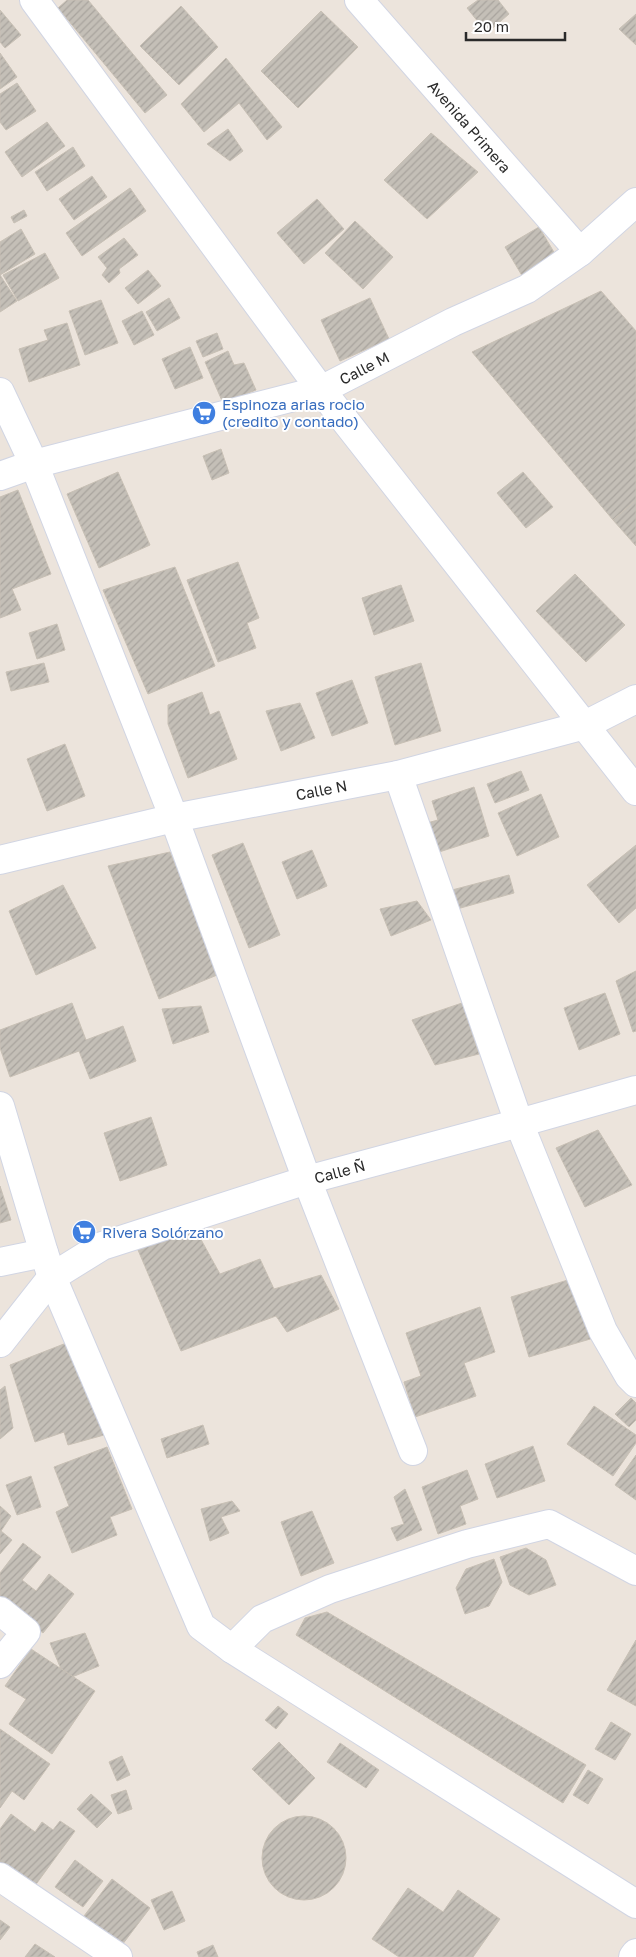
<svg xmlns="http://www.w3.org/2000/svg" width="636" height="1957" viewBox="0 0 636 1957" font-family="'Golos Text',sans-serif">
<defs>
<pattern id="building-hatch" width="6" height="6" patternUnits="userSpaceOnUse" patternTransform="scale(1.25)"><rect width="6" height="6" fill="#c4bfb7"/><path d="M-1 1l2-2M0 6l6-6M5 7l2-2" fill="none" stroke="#a9a49e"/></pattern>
</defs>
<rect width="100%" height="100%" fill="#ece4dc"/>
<!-- building -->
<g fill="url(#building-hatch)" stroke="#c8c0b5">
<polygon points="67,0 88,0 167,95 145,113 58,8"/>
<polygon points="478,0 498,0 509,14 487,33 467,8"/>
<polygon points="181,6 218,47 179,85 140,46"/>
<polygon points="0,10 21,35 5,48 0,42"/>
<polygon points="321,11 358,47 298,108 261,71"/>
<polygon points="636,14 636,45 619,29"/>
<polygon points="0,53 17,77 0,89"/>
<polygon points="226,58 282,127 267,140 239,103 204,132 181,104"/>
<polygon points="17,83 36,111 6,130 0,122 0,94"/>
<polygon points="47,122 65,146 22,177 5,152"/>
<polygon points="228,129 243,151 230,161 207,144"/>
<polygon points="431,133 478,172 427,219 384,180"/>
<polygon points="73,147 85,166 47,191 35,172"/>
<polygon points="92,176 107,197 74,220 59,199"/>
<polygon points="130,188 146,211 82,256 66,233"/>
<polygon points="317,199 344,229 304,264 277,233"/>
<polygon points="24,210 27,216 14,223 11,217"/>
<polygon points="355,221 393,257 363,289 325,253"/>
<polygon points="539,227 558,259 524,279 505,247"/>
<polygon points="21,229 35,254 0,275 17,301 0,312 0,242"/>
<polygon points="124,238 138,255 119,269 120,273 109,283 102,275 107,268 98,257"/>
<polygon points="45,253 59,278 18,301 3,275"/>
<polygon points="148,270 161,286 138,304 125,288"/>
<polygon points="601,291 636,331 636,500 613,520 472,352"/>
<polygon points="169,298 180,318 157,331 146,312"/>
<polygon points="370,298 389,339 340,361 321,320"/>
<polygon points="101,300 118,343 85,355 69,311"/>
<polygon points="142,311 154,335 134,345 122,321"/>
<polygon points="67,323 80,365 29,382 19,349 48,340 44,330"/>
<polygon points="217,333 223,349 203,357 196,341"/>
<polygon points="190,347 203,378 175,389 162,359"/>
<polygon points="228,351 234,365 244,363 256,390 223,403 205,362"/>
<polygon points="221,449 229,473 212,480 203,456"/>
<polygon points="118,472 150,545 99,568 67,494"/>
<polygon points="523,472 553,507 526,528 497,493"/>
<polygon points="18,490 51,574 12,589 21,610 0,618 0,497"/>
<polygon points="636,500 636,546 613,520"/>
<polygon points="238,562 259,618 247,623 256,648 218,662 187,580"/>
<polygon points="175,567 215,666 148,694 103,590"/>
<polygon points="575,574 625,625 586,662 536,611"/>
<polygon points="401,585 414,621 374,635 362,598"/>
<polygon points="57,624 65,650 37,659 29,633"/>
<polygon points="44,663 49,682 11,691 6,672"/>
<polygon points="421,663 441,731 395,745 375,677"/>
<polygon points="352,680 368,723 332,736 316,693"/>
<polygon points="202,692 210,715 219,711 237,759 188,778 168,724 168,705"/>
<polygon points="300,703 315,738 281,751 266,711"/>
<polygon points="65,744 85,796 47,811 27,759"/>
<polygon points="521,771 529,790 495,803 487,784"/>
<polygon points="474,787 489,836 436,853 427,823 438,820 432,801"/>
<polygon points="541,794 559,837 517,856 498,813"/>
<polygon points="243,843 280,935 249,948 212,855"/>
<polygon points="636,845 636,908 619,923 587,885"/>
<polygon points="312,850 327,886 297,899 282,862"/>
<polygon points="170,852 222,973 159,999 108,866"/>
<polygon points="509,875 514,893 457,909 452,890"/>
<polygon points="63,885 96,948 36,975 9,911"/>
<polygon points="417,901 431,920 391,936 380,909"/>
<polygon points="636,971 636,1031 633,1032 616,981"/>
<polygon points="605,993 620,1034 579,1050 564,1008"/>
<polygon points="72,1003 86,1040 123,1026 136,1061 90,1079 79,1051 10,1077 0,1048 0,1030"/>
<polygon points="462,1003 479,1054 435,1065 412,1020"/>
<polygon points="201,1006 209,1032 173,1044 162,1009"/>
<polygon points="151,1117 167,1165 120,1181 104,1133"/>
<polygon points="598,1130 632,1185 585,1207 556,1148"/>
<polygon points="0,1186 11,1220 0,1223"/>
<polygon points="193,1225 220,1274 260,1259 274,1289 321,1275 339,1309 287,1332 276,1316 181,1351 138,1250"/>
<polygon points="578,1277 597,1337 529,1357 511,1297"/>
<polygon points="480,1307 495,1352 464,1363 476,1396 415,1417 404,1382 421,1376 406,1333"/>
<polygon points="69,1342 104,1435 68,1445 64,1432 35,1442 10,1365"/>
<polygon points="5,1386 13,1428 0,1439 0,1390"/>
<polygon points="631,1398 636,1403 636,1420 629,1427 615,1414"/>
<polygon points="594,1406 636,1435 636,1443 613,1476 567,1444"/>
<polygon points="203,1425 209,1444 167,1458 161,1439"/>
<polygon points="533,1446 545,1481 497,1498 485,1464"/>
<polygon points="107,1447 132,1509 110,1517 117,1535 72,1553 56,1512 69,1506 54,1467"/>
<polygon points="636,1455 636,1500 615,1485"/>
<polygon points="467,1470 478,1499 460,1506 466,1524 438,1534 422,1487"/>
<polygon points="31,1476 41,1507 17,1515 6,1485"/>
<polygon points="405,1489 422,1530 397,1541 391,1528 404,1524 394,1497"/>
<polygon points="232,1501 240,1511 221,1517 229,1533 210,1541 201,1509"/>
<polygon points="0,1506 11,1516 1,1531 12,1540 0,1554"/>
<polygon points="312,1511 334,1563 301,1576 281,1522"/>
<polygon points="23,1543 41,1557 22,1580 36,1591 49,1574 74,1594 43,1633 0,1599 0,1573"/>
<polygon points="526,1548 546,1560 556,1585 529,1595 510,1585 500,1557"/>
<polygon points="494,1559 502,1582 489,1606 465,1614 456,1588 466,1569"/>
<polygon points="327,1612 586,1765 563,1803 296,1635 305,1618"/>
<polygon points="85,1633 99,1666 72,1677 61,1669 50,1643"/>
<polygon points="636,1640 636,1706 607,1690"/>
<polygon points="31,1649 95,1691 52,1754 9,1724 26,1699 5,1686"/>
<polygon points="278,1706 288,1714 276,1729 265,1720"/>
<polygon points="611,1722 631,1734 615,1760 595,1749"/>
<polygon points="0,1729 50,1764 24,1800 12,1791 0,1808"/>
<polygon points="279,1742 315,1778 289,1805 252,1769"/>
<polygon points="340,1743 379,1770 366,1788 327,1762"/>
<polygon points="122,1756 130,1775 117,1781 109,1762"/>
<polygon points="588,1770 603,1779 588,1804 573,1795"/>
<polygon points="126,1790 132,1809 118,1814 111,1795"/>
<polygon points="91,1794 112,1813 97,1828 77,1809"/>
<polygon points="11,1814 35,1832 42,1822 53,1830 60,1821 75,1831 34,1887 0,1863 0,1829"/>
<circle cx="304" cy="1858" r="42"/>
<polygon points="75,1860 103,1881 83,1907 55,1887"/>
<polygon points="112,1879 150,1908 122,1945 84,1916"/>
<polygon points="408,1888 443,1912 458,1890 500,1919 473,1957 399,1957 372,1939"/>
<polygon points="172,1891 185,1921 164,1930 151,1900"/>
<polygon points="0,1920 10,1927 0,1940"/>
<polygon points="35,1944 55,1957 25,1957"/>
<polygon points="213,1945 218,1957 199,1957 197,1952"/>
</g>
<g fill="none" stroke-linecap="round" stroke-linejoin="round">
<!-- minor casing -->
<g stroke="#d1d5e3" stroke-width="30">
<g id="minor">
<polyline points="34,0 321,390 636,791"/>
<path id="s1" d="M 359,0 L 580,252"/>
<polyline points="0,392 34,464 174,818 307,1180 413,1451"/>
<path id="s2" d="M 0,476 L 34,464 L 321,390 L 453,322 L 527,289 L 580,252 L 636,202"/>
<polyline points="398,775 519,1123 603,1331 629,1376 636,1383"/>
<path id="s3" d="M 0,860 L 174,818 L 398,775 L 585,725 L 636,699"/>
<polyline points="0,1106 44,1253 52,1277 201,1626 232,1649 636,1904"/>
<polyline points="0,1262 44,1253"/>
<path id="s4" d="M 0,1343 L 52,1277 L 102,1246 L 307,1180 L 519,1123 L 636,1090"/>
<polyline points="0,1611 26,1632 0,1664"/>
<polyline points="232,1649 262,1619 330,1589 467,1544 549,1524 636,1571"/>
<polyline points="0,1877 118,1957"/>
<polyline points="633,1957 636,1953"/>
</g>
</g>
<!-- minor -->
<use href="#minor" stroke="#fff" stroke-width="28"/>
</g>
<!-- icons -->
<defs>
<g id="supermarket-disc" transform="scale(1.25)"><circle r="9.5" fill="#3f7fe0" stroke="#fff"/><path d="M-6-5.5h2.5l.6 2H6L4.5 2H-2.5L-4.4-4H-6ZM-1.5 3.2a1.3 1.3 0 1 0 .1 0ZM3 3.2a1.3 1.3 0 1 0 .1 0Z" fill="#fff"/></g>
</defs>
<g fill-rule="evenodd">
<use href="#supermarket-disc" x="204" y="413"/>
<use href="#supermarket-disc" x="84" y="1232"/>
</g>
<g text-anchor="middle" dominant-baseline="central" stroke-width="4" stroke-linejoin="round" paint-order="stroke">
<!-- street labels -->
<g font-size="15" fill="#2a2a2a" stroke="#fff">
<text stroke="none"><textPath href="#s1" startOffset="168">Avenida Primera</textPath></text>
<text stroke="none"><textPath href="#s2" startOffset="381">Calle M</textPath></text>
<text stroke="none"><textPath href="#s3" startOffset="329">Calle N</textPath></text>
<text stroke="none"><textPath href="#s4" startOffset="392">Calle Ñ</textPath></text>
</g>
<!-- shop labels -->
<g font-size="15" fill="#366cbe" stroke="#fff" text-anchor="start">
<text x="222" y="404">Espinoza arias rocio<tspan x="222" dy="17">(credito y contado)</tspan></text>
<text x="102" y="1232">Rivera Solórzano</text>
</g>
</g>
<!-- scale -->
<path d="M466 32v8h99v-8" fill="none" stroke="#2a2a2a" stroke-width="2.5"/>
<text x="474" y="32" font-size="15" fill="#2a2a2a" stroke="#ffffff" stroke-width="4" paint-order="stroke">20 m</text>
</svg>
